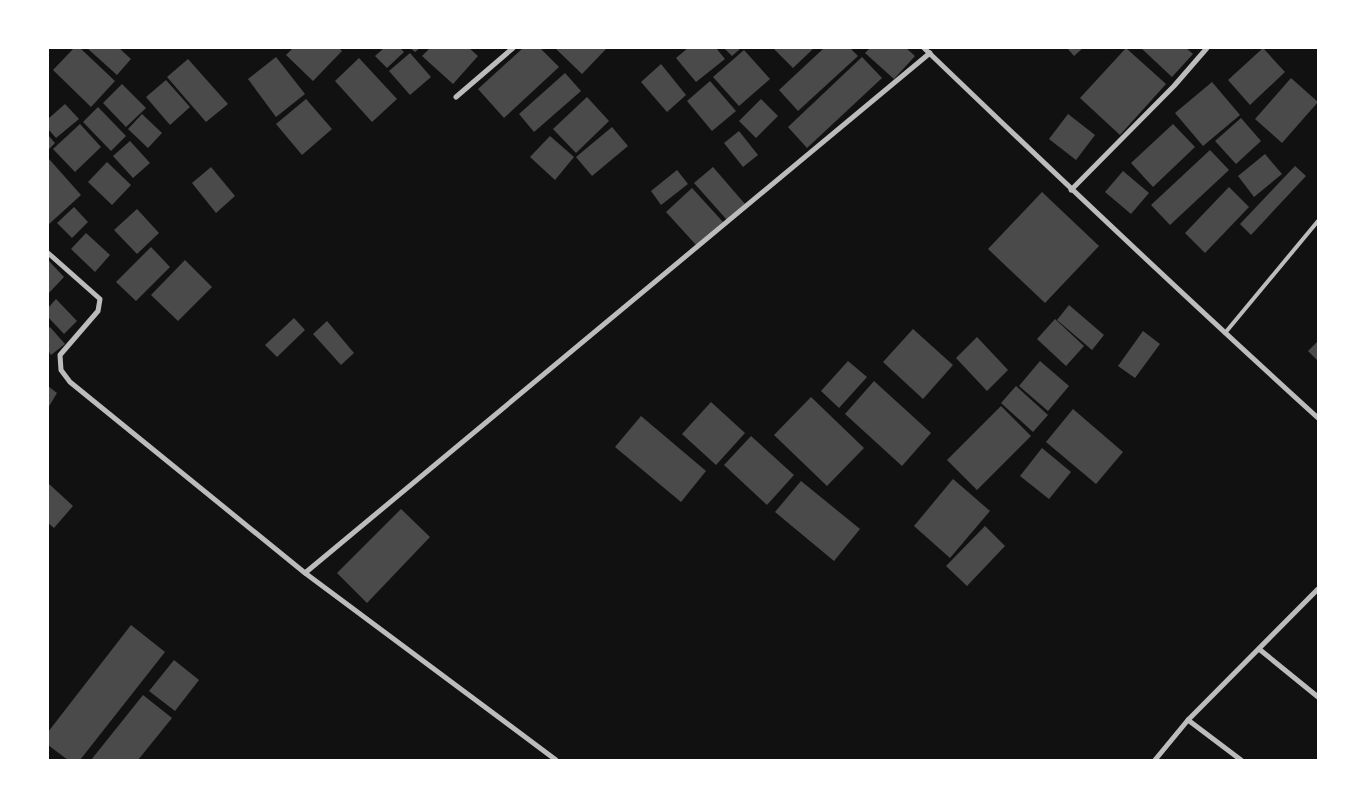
<svg xmlns="http://www.w3.org/2000/svg" width="1366" height="808" viewBox="0 0 1366 808" font-family="Quicksand,sans-serif">
<rect width="100%" height="100%" fill="#111"/>
<!-- building -->
<g fill="#4a4a4a">
<polygon points="74,48 80,48 115,81 91,107 53,70"/>
<polygon points="87,48 119,48 131,59 117,75"/>
<polygon points="293,48 339,48 342,51 313,81 286,55"/>
<polygon points="384,48 400,48 404,52 387,68 375,56"/>
<polygon points="410,48 420,48 415,52"/>
<polygon points="430,48 469,48 478,56 453,84 422,56"/>
<polygon points="523,48 540,48 559,67 504,118 478,89"/>
<polygon points="555,48 607,48 582,74"/>
<polygon points="688,48 716,48 725,59 696,82 676,58"/>
<polygon points="724,48 741,48 732,56"/>
<polygon points="773,48 814,48 793,68"/>
<polygon points="824,48 850,48 858,56 798,111 779,90"/>
<polygon points="870,48 906,48 915,56 894,79 865,53"/>
<polygon points="1067,48 1083,48 1074,56"/>
<polygon points="1126,48 1166,84 1120,135 1080,98"/>
<polygon points="1141,48 1186,48 1193,54 1172,77"/>
<polygon points="1263,48 1285,72 1250,105 1228,80"/>
<polygon points="744,50 770,79 739,106 713,77"/>
<polygon points="410,53 431,77 410,95 389,71"/>
<polygon points="276,57 305,94 276,117 248,79"/>
<polygon points="862,57 882,78 807,148 788,127"/>
<polygon points="359,58 397,99 372,122 335,81"/>
<polygon points="188,59 228,104 206,122 167,77"/>
<polygon points="661,64 686,95 667,112 641,82"/>
<polygon points="565,73 581,91 534,132 519,114"/>
<polygon points="1291,78 1318,102 1282,143 1255,119"/>
<polygon points="166,80 190,107 170,125 146,97"/>
<polygon points="710,81 736,111 712,131 687,101"/>
<polygon points="1212,82 1240,115 1203,146 1175,113"/>
<polygon points="122,84 146,108 126,127 103,103"/>
<polygon points="587,97 609,121 576,153 553,129"/>
<polygon points="306,99 332,129 302,155 276,124"/>
<polygon points="761,99 778,116 756,138 739,121"/>
<polygon points="65,104 79,119 56,138 48,129 48,119"/>
<polygon points="98,107 126,136 111,151 83,122"/>
<polygon points="142,114 162,133 148,148 128,129"/>
<polygon points="1068,114 1095,135 1076,160 1049,139"/>
<polygon points="1241,118 1261,141 1236,164 1215,141"/>
<polygon points="80,124 101,147 75,172 53,149"/>
<polygon points="1173,124 1195,147 1153,187 1131,163"/>
<polygon points="612,127 628,146 592,176 576,157"/>
<polygon points="739,131 758,155 743,167 724,143"/>
<polygon points="48,135 55,143 48,150"/>
<polygon points="550,136 574,157 555,180 530,157"/>
<polygon points="130,141 150,163 133,178 113,156"/>
<polygon points="1210,150 1229,170 1170,225 1151,205"/>
<polygon points="1265,154 1282,174 1254,197 1238,176"/>
<polygon points="49,159 81,195 48,225 48,160"/>
<polygon points="107,162 131,185 112,205 88,182"/>
<polygon points="1295,166 1306,176 1251,235 1240,224"/>
<polygon points="211,167 235,196 216,213 192,183"/>
<polygon points="713,167 745,204 727,220 694,183"/>
<polygon points="677,170 688,184 661,205 651,191"/>
<polygon points="1123,171 1149,193 1131,214 1105,192"/>
<polygon points="1229,187 1249,207 1205,253 1185,233"/>
<polygon points="692,188 723,222 697,246 666,212"/>
<polygon points="1042,192 1099,246 1045,303 988,249"/>
<polygon points="74,207 88,222 72,238 57,223"/>
<polygon points="137,209 159,233 137,254 114,230"/>
<polygon points="86,233 110,255 95,272 71,249"/>
<polygon points="151,247 170,267 136,301 116,282"/>
<polygon points="48,260 64,277 48,294"/>
<polygon points="185,260 212,287 178,321 151,295"/>
<polygon points="56,299 77,321 64,334 48,317 48,308"/>
<polygon points="1069,305 1104,335 1092,350 1057,320"/>
<polygon points="294,318 305,330 277,357 265,345"/>
<polygon points="1055,319 1084,346 1066,366 1037,339"/>
<polygon points="327,321 354,353 341,365 313,334"/>
<polygon points="50,327 65,344 51,355 48,351 48,329"/>
<polygon points="913,329 953,365 923,399 883,362"/>
<polygon points="1143,331 1160,344 1135,378 1118,366"/>
<polygon points="977,337 1008,370 987,391 956,358"/>
<polygon points="1318,341 1318,361 1308,351"/>
<polygon points="848,361 867,377 839,408 821,391"/>
<polygon points="1040,361 1069,386 1048,411 1019,386"/>
<polygon points="874,381 931,433 902,466 845,414"/>
<polygon points="48,386 57,393 48,408"/>
<polygon points="1016,386 1048,415 1033,432 1001,403"/>
<polygon points="811,397 864,448 827,486 774,435"/>
<polygon points="711,402 745,433 716,465 682,434"/>
<polygon points="1001,406 1031,436 977,490 947,460"/>
<polygon points="1073,409 1123,452 1096,484 1046,442"/>
<polygon points="641,416 706,471 681,502 615,447"/>
<polygon points="751,436 794,475 767,505 724,465"/>
<polygon points="1042,448 1071,472 1049,499 1020,476"/>
<polygon points="953,479 990,511 950,558 914,526"/>
<polygon points="801,481 860,529 834,561 775,512"/>
<polygon points="48,483 73,506 54,528 48,523"/>
<polygon points="401,509 430,537 367,603 337,573"/>
<polygon points="985,526 1005,546 967,586 946,566"/>
<polygon points="131,625 165,652 80,760 68,760 48,745 48,732"/>
<polygon points="174,660 199,680 175,711 149,691"/>
<polygon points="143,695 172,718 138,760 91,760"/>
</g>
<g fill="none" stroke-linecap="round" stroke-linejoin="round">
<!-- service -->
<polyline stroke="#bcbcbc" stroke-width="4" points="1225,333 1318,221"/>
<!-- minor -->
<g stroke="#bcbcbc" stroke-width="5">
<path d="M 924,48 C 1054,173 1185,297 1318,418"/>
<polyline points="456,97 513,48"/>
<polyline points="1071,190 1174,86 1207,48"/>
<polyline points="48,253 100,299 98,311 60,355 61,370 70,382 305,573 556,760"/>
<polyline points="305,573 930,53"/>
<polyline points="1259,649 1318,697"/>
<polyline points="1188,720 1241,760"/>
<polyline points="1155,760 1188,720 1318,589"/>
</g>
</g>
<!-- border -->
<rect width="1366" height="808" fill="none" stroke="#ffffff" stroke-width="98"/>
</svg>
